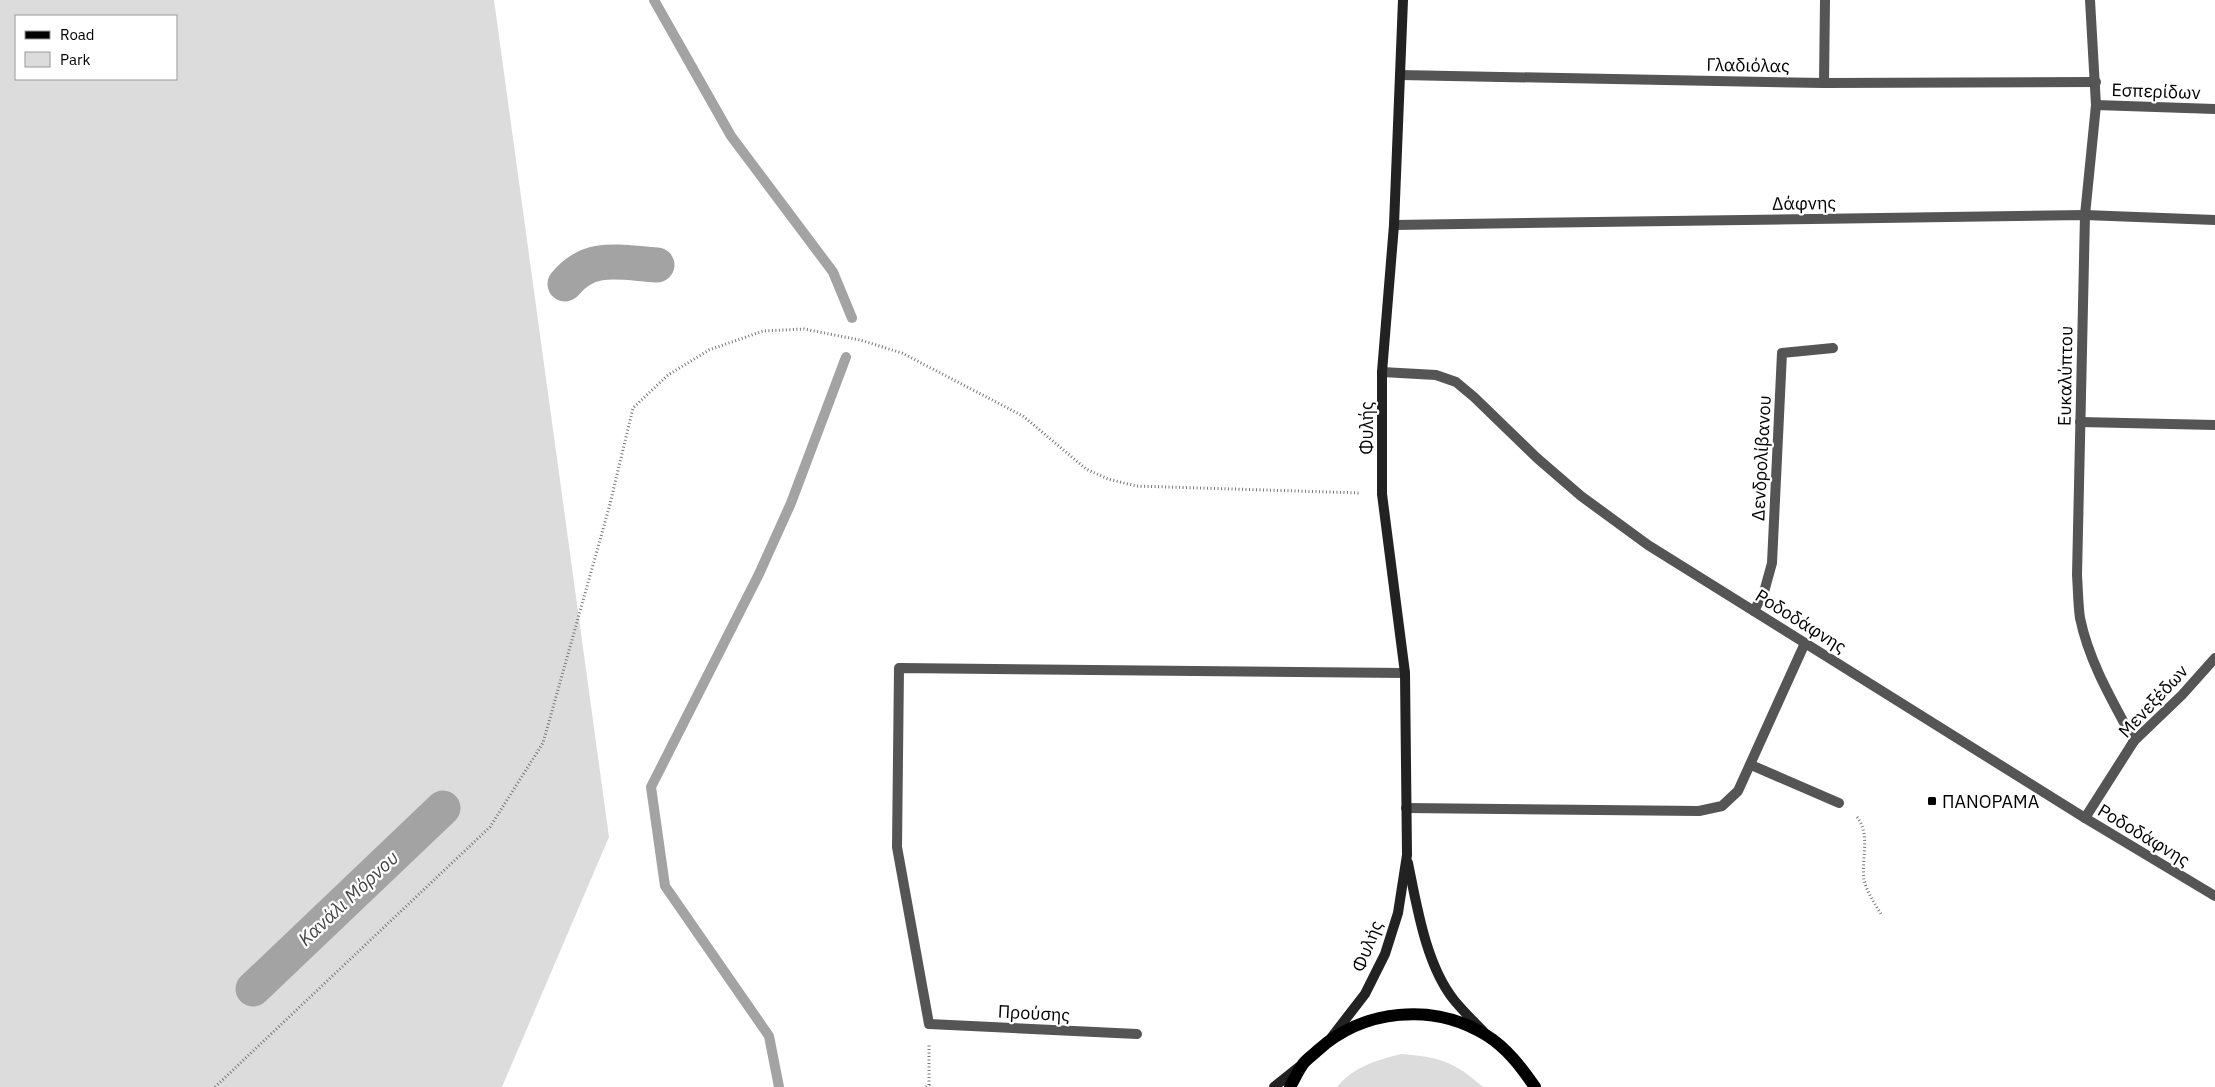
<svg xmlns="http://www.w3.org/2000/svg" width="2215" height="1087" viewBox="0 0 2215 1087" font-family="'IBM Plex Sans',sans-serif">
<rect width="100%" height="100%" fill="#fff"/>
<!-- green -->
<g fill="#dcdcdc" fill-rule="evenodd">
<path d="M 0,0 L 494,0 L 609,837 L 502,1087 L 0,1087 ZM 176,16 L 176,79 L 16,79 L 16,16 Z"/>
<path d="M 1401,1054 C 1440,1057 1453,1061 1483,1087 L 1337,1087 C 1353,1067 1377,1060 1401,1054 Z"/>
</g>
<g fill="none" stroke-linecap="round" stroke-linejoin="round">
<!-- stream -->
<g stroke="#a3a3a3" stroke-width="10">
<polyline points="654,0 731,136 833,272 852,318"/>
<polyline points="779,1087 769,1036 665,886 651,787 759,574 791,503 846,357"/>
</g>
<!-- canal -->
<g stroke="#a3a3a3" stroke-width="35">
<path d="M 565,284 C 590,253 622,263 657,265"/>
<polyline points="253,989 443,808"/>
</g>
<!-- path -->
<g stroke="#777" stroke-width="3" stroke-dasharray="1 2.5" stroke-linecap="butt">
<path d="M 1857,817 C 1871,835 1861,858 1864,879 C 1866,891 1875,904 1881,914"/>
<polyline points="215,1087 490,827 543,743 609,508 633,408 668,375 709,350 763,331 804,329 860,340 902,353 1023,416 1086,469 1108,479 1136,486 1361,493"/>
<polyline points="926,1087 929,1085 929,1045"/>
</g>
<!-- minor -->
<g stroke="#555" stroke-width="10">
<path d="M 2090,0 L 2096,105 L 2085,215 L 2077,575 C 2078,589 2078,604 2080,618 C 2089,662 2113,702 2134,741"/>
<polyline points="1400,75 1824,83 2096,82"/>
<polyline points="1824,83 1825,0"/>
<polyline points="2096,105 2215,109"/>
<polyline points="1394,225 2085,215 2215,220"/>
<polyline points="1382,372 1436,375 1456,382 1474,397 1537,458 1581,496 1648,545 2085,818 2215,896"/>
<polyline points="2080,422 2215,425"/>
<polyline points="1754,611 1764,592 1772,563 1782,353 1833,348"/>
<polyline points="1751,765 1839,803"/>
<polyline points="1406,808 1699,811 1722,806 1738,791 1805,643"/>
<polyline points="2085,818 2134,741 2182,695 2215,658"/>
<polyline points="1137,1034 929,1024 897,847 899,668 1405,673"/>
</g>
<!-- secondary -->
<g stroke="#222" stroke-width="10">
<path d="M 1408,863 C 1417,907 1426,965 1454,1000 C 1463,1011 1473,1021 1483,1031"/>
<polyline points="1331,1038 1365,994 1385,954 1398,913 1407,855 1405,673 1382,494 1382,372 1394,225 1403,0"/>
<polyline points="1274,1087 1299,1067"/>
</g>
<!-- primary -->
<path stroke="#000" stroke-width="12" d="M 1290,1087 C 1294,1080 1298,1071 1303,1064 C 1307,1059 1313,1055 1317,1051 C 1363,1009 1433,1002 1486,1035 C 1507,1048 1521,1067 1535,1087"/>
</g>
<!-- markers -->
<rect fill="#000" stroke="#fff" stroke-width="2" x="1927" y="796" width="10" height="10" rx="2.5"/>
<g text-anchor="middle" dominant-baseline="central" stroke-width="4.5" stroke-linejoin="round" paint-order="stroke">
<!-- street labels -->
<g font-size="18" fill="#000" stroke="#fff">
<text transform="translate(1748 65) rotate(1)">Γλαδιόλας</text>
<text transform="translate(2156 91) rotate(2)">Εσπερίδων</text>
<text transform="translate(1804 203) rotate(-1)">Δάφνης</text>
<text transform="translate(2065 376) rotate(-89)">Ευκαλύπτου</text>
<text transform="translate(1366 428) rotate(-90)">Φυλής</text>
<text transform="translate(1761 458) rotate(-87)">Δενδρολίβανου</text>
<text transform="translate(1801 621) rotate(32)">Ροδοδάφνης</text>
<text transform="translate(2153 701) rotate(-47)">Μενεξέδων</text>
<text transform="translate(2144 835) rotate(31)">Ροδοδάφνης</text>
<text transform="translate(1367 946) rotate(-68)">Φυλής</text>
<text transform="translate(1034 1013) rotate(3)">Προύσης</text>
</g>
<!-- poi labels -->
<g font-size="18" fill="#000" stroke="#fff" text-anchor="start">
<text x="1942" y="801">ΠΑΝΟΡΑΜΑ</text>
</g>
<!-- water labels -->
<g font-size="19" font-style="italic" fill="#444" stroke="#fff">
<text transform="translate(348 898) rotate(-43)">Κανάλι Μόρνου</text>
</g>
</g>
<!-- legend -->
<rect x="15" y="15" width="162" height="65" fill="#ffffff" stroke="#999999"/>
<rect x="25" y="31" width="25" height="8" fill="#000000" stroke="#999999"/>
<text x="60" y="40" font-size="15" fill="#000000">Road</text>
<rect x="25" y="52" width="25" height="15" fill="#dcdcdc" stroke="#999999"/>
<text x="60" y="65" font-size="15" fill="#000000">Park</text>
</svg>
